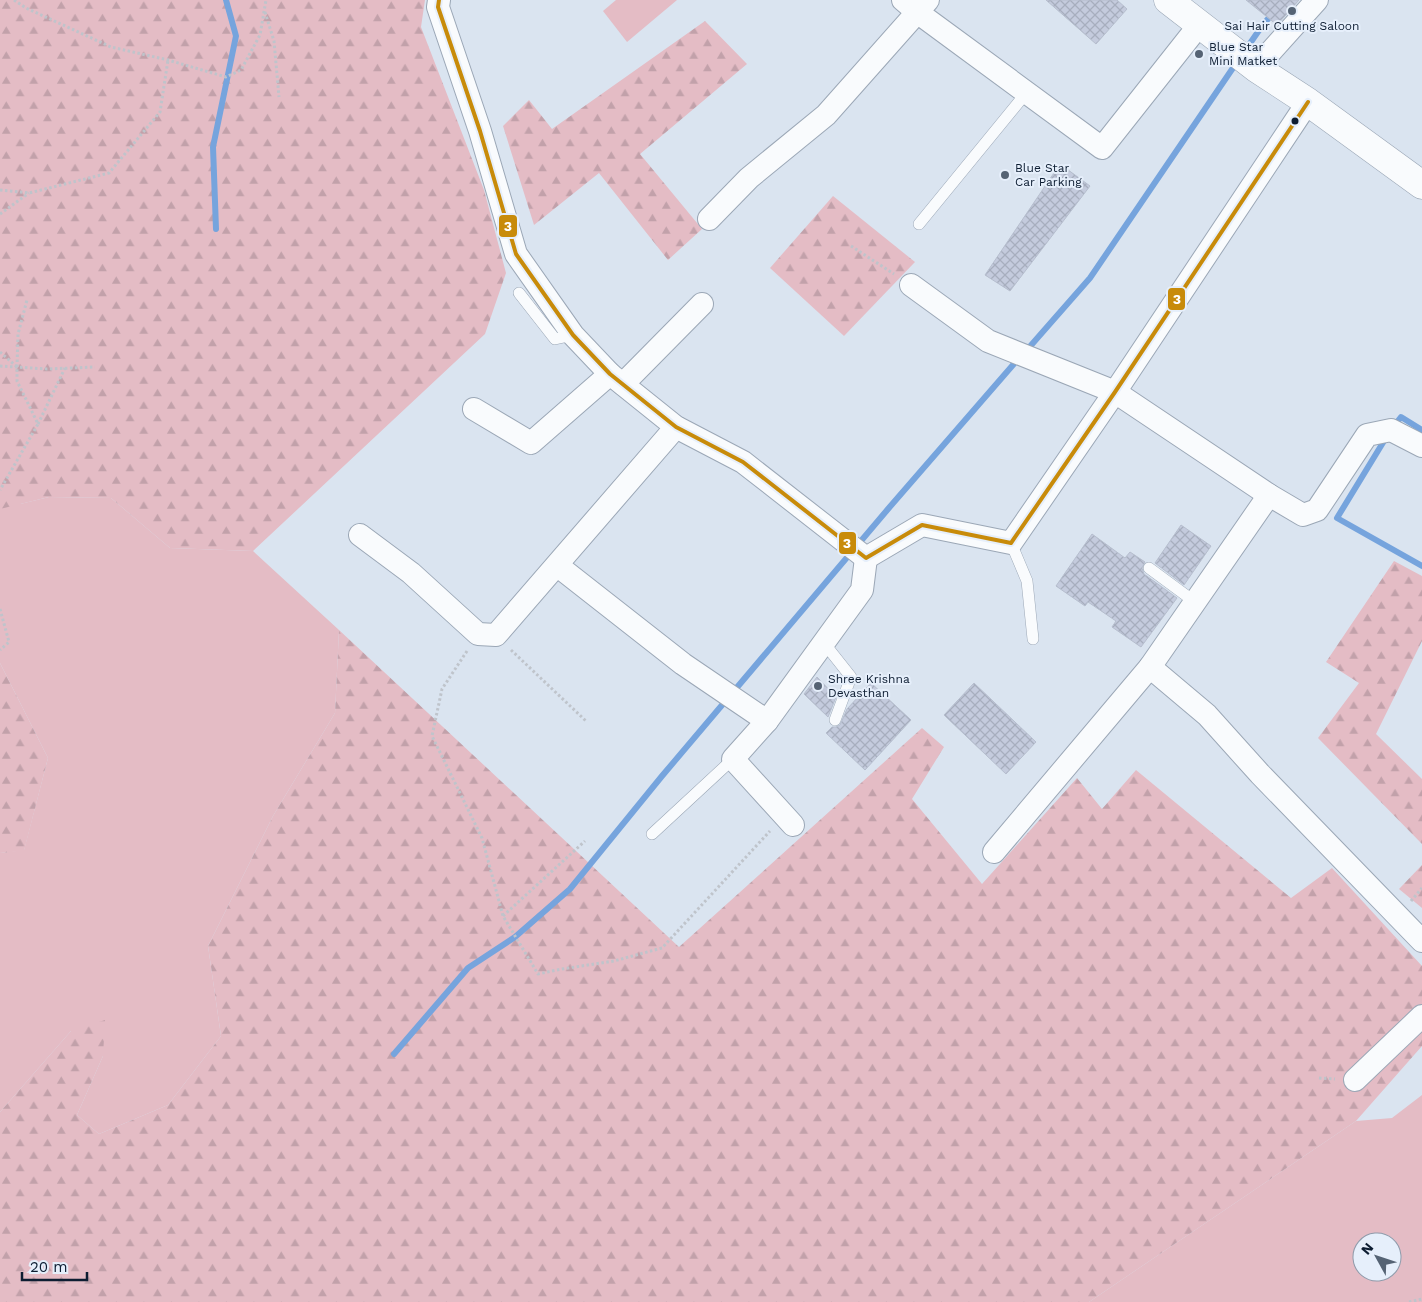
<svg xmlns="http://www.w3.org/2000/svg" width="1422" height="1302" viewBox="0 0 1422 1302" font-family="'Work Sans',sans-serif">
<defs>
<pattern id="forest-firs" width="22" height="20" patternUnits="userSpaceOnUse" patternTransform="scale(1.25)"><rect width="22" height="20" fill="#e4bcc5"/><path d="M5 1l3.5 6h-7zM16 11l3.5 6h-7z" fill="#c2a1aa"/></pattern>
<pattern id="building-cross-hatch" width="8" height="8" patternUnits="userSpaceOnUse" patternTransform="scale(1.25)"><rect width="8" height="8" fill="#c4cbdd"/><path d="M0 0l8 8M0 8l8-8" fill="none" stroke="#a7aebe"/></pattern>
</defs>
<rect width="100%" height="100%" fill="#dae4f0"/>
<!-- green -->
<g fill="#e4bcc5" fill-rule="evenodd">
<polygon points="616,0 677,0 627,42 603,11"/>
<polygon points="0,472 20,504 49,497 111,498 170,548 253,551 339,630 335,713 273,816 208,946 221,1036 168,1105 99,1134 77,1115 103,1056 71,1031 0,1112 0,853 24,850 48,758 0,663"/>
<path d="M 1422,1095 L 1422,1302 L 1089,1302 L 1356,1121 L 1392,1118 ZM 1362,1242 L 1392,1242 L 1392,1272 L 1362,1272 Z"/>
</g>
<!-- forest -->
<g fill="url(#forest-firs)">
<polygon points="0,0 425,0 421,27 484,190 506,273 485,334 253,551 170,548 111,498 49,497 0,509"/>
<polygon points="705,21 747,64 640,154 702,229 668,260 599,173 534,225 503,126 529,100 552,129"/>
<polygon points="833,196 915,262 844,336 770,268"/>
<polygon points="1394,561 1422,576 1422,641 1376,734 1422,779 1422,844 1318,738 1359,683 1326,662"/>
<polygon points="339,630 679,947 922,728 944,747 912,799 982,884 1077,778 1102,809 1136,770 1291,898 1332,868 1422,966 1422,1046 1356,1121 1089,1302 0,1302 0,1112 71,1031 105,1020 103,1056 77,1115 99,1134 168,1105 221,1036 208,946 273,816 335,713"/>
<polygon points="0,663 48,758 24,851 0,853"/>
<polygon points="1422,865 1422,908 1399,889"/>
</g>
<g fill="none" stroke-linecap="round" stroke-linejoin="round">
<!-- stream -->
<g stroke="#76a4dd" stroke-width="6">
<polyline points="1244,52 1262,26 1284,0"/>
<polyline points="216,229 213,147 236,36 226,0"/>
<polyline points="1026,351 1090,278 1237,62"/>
<polyline points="1394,426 1401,417 1422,430"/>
<polyline points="1387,436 1337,518 1422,566"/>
<polyline points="394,1054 468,968 515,937 570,889 662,776 888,509 1019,358"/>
</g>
</g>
<!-- building -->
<g fill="url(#building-cross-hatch)" stroke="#b6bece">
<polygon points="1046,0 1117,0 1127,9 1096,44"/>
<polygon points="1246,0 1299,0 1277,25"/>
<polygon points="1060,164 1090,186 1010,291 985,275"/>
<polygon points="1181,525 1211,546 1184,585 1155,563"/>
<polygon points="1092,534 1125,558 1130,552 1145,562 1142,568 1144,574 1177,598 1141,647 1112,627 1116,621 1088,602 1085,606 1056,586"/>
<polygon points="817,677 836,697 828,717 804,694"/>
<polygon points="871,683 911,720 865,770 826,733 832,727 836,727 840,725 847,709"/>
<polygon points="974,683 1036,742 1006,774 944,715"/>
</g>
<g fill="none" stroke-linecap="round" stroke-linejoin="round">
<!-- service casing -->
<g stroke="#9ba7b6" stroke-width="12">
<g id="service">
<polyline points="919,224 1027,92"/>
<polyline points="519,293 555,339 573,335"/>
<polyline points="1011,543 1027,581 1033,639"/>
<polyline points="1149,568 1195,602"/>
<polyline points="824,643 851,677 835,720"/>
<polyline points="652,834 733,759"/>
</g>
</g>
<!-- minor casing -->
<g stroke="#9ba7b6" stroke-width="24">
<g id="minor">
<polyline points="439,0 438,7 480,131 516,254 573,335 610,374 676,427 743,462 866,558 922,525 1011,543 1115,392 1308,102"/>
<polyline points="903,0 917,12 1102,148 1200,24"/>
<polyline points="1256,68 1317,0"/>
<polyline points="709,219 749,178 826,115 928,0"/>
<polyline points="911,285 988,341 1115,392 1269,495 1303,515 1317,510 1367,435 1391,430 1422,446"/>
<polyline points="623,384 702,304"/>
<polyline points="474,409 531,443 610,374"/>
<polyline points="360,535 411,573 478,634 496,635 676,427"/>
<polyline points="558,566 683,664 767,721"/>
<polyline points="1150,667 1207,715 1260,774 1422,941"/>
<polyline points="793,825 733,759 767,721 862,590 866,558"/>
<polyline points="994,852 1150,667 1269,495"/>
<polyline points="1355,1080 1422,1016"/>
</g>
</g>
<!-- secondary casing -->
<g stroke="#9ba7b6" stroke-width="29">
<polyline id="secondary" points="1168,0 1256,68 1308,102 1422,185"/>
</g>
<!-- path -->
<g stroke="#bfc4cb" stroke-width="3" stroke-dasharray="2.5 2.5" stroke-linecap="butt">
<polyline points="14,0 26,8 111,47 168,60 226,77 241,70 260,35 266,0"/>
<polyline points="265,12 274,41 279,97"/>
<polyline points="0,190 29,193 109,173 160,112 168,60"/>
<polyline points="0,214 29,193"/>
<polyline points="851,246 894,274"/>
<polyline points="0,352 17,367 17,381 38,424 0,490"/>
<polyline points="0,366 47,369 95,367"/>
<polyline points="17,367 18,334 27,300"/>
<polyline points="38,424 65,368"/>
<polyline points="0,609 9,642 0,650"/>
<polyline points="511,650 586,721"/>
<polyline points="467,651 442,689 432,736 482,838 503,916 538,974 562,969 614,961 662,948 770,831"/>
<polyline points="1411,901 1422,888"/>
<polyline points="503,916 585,841"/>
<polyline points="1319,1078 1335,1079"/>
<polyline points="1409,1302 1422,1299"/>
</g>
<!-- service -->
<use href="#service" stroke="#f9fbfd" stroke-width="11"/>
<!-- minor -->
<use href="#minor" stroke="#f9fbfd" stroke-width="22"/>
<!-- secondary -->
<use href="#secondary" stroke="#f9fbfd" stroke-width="28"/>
<!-- bus-1 casing -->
<g stroke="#e6effb" stroke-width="8">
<polyline id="bus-1" points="439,0 438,7 480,131 516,254 573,335 610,374 676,427 743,462 866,558 922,525 1011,543 1115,392 1308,102"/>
</g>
<!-- bus-1 -->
<use href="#bus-1" stroke="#c88b0a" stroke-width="4"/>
</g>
<!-- markers -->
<g fill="#556374" stroke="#e6effb" stroke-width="2">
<circle cx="1292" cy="11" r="5"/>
<circle cx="1199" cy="54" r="5"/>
<circle cx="1005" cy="175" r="5"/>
<circle cx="818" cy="686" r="5"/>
</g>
<circle fill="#0d1d32" stroke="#e6effb" stroke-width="2" cx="1295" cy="121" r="4.5"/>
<g text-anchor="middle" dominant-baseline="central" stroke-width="4" stroke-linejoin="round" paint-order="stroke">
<!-- poi labels -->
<g font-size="12" fill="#0d1d32" stroke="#e6effb" text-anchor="start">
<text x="1292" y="26" text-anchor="middle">Sai Hair Cutting Saloon</text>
<text x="1209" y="47">Blue Star<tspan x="1209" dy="14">Mini Matket</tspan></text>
<text x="1015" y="168">Blue Star<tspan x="1015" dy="14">Car Parking</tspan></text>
<text x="828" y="679">Shree Krishna<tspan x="828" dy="14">Devasthan</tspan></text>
</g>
</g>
<g stroke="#e6effb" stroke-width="2">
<rect x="498" y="214" width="20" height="24" rx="5" fill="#c88b0a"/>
<rect x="1167" y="287" width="19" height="24" rx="5" fill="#c88b0a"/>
<rect x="838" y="531" width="19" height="24" rx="5" fill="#c88b0a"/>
</g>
<g font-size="14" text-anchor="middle" font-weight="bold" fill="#fff">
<text x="508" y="231">3</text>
<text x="1177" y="304">3</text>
<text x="847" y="548">3</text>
</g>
<!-- north arrow -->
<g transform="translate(1377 1257) rotate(310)"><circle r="24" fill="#e6effb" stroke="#8f9bab"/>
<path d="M0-4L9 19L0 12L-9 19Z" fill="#556374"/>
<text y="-8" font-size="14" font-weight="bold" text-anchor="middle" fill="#0d1d32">N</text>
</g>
<!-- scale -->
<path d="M22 1272v8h65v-8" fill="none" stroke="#0d1d32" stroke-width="2.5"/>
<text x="30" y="1272" font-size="15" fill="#0d1d32" stroke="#e6effb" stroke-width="4" paint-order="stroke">20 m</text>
</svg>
